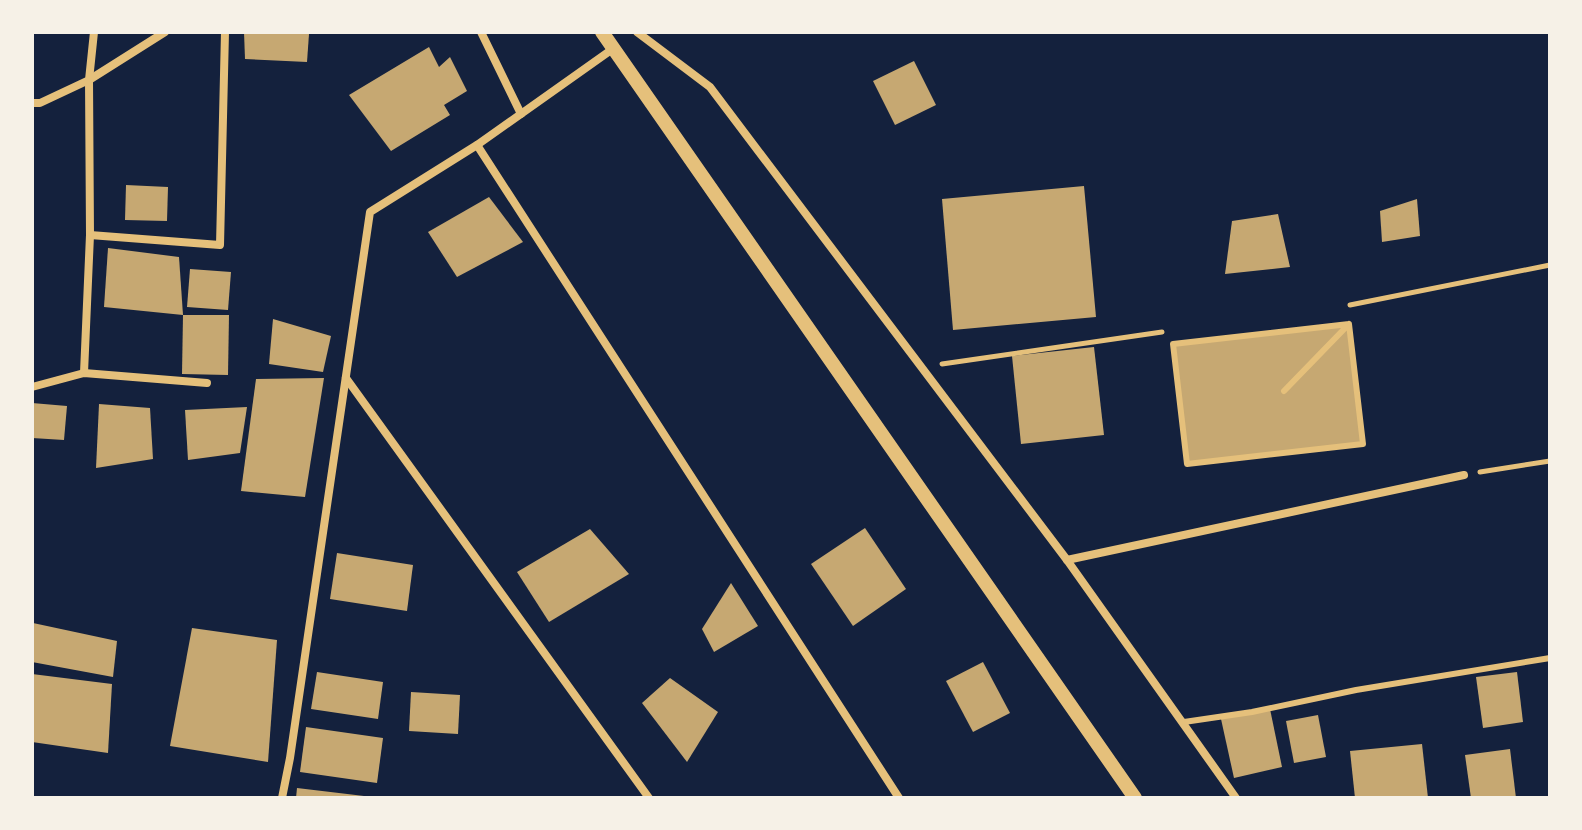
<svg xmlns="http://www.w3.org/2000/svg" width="1582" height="830" viewBox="0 0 1582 830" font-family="Raleway,sans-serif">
<rect width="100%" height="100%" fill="#14213d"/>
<!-- building -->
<g fill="#c6a872">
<polygon points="244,32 309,34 307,62 245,59"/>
<polygon points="429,47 439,67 450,57 467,91 444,105 450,115 391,151 349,95"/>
<polygon points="914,61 936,105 895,125 873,81"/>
<polygon points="126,185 168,187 167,221 125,220"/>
<polygon points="1084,186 1096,317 953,330 942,199"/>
<polygon points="489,197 523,242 457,277 428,232"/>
<polygon points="1417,199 1420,236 1382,242 1380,211"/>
<polygon points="1278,214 1290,267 1225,274 1232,221"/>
<polygon points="108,248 179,257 183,315 104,307"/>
<polygon points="190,269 231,272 228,310 187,307"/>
<polygon points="183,315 229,315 228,375 182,374"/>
<polygon points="273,319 331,336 323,372 269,364"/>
<polygon points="1349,324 1363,444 1187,464 1173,344"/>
<polygon points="1094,347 1104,435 1021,444 1012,356"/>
<polygon points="324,378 305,497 241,491 256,379"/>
<polygon points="32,403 67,406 64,440 32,438"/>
<polygon points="99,404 150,408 153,459 96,468"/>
<polygon points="247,407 240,453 188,460 185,410"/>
<polygon points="865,528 906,589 853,626 811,564"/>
<polygon points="590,529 629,574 549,622 517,572"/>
<polygon points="337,553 413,565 407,611 330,599"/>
<polygon points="731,583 758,626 714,652 702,629"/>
<polygon points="33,623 117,641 113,677 32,662"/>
<polygon points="192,628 277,640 268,762 170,746"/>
<polygon points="983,662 1010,713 973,732 946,681"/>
<polygon points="317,672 383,682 378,719 311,709"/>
<polygon points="1517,672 1523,722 1483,728 1476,677"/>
<polygon points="32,674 112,684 108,753 32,742"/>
<polygon points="670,678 718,712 687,762 642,703"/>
<polygon points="411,692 460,695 458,734 409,731"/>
<polygon points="1270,709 1282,767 1234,778 1221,719"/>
<polygon points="1318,715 1326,757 1294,763 1286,721"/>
<polygon points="306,727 383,738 377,783 300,772"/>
<polygon points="1422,744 1428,798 1355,798 1350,751"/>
<polygon points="1510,749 1516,798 1471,798 1465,755"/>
<polygon points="297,788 364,796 364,798 296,798"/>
</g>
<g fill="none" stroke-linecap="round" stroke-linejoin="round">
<!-- path -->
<g stroke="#e5c07b" stroke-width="5">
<polyline points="1350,305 1550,265"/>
<polyline points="942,364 1162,332"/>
<polyline points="1480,472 1550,461"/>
</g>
<!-- service -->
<g stroke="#e5c07b" stroke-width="6">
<polyline points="1284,391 1349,324 1363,444 1187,464 1173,344 1349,324"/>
<polyline points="1184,722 1252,712 1356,690 1550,658"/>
</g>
<!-- minor -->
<g stroke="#e5c07b" stroke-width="8">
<polyline points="481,32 521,114"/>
<polyline points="637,32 710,87 1067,560 1236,798"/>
<polyline points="32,103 40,103 89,80 94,32"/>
<polyline points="477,145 899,798"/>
<polyline points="90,235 220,245 225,32"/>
<polyline points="84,373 90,235 89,80 165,32"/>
<polyline points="346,378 649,798"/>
<polyline points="32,387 84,373 207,383"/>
<polyline points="1067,560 1464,475"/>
<polyline points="282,798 290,758 370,212 477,145 614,48"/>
</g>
<!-- tertiary -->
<polyline stroke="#e5c07b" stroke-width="14" points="602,32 1135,798"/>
</g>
<!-- border -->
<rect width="1582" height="830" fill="none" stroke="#f6f1e7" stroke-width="68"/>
</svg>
